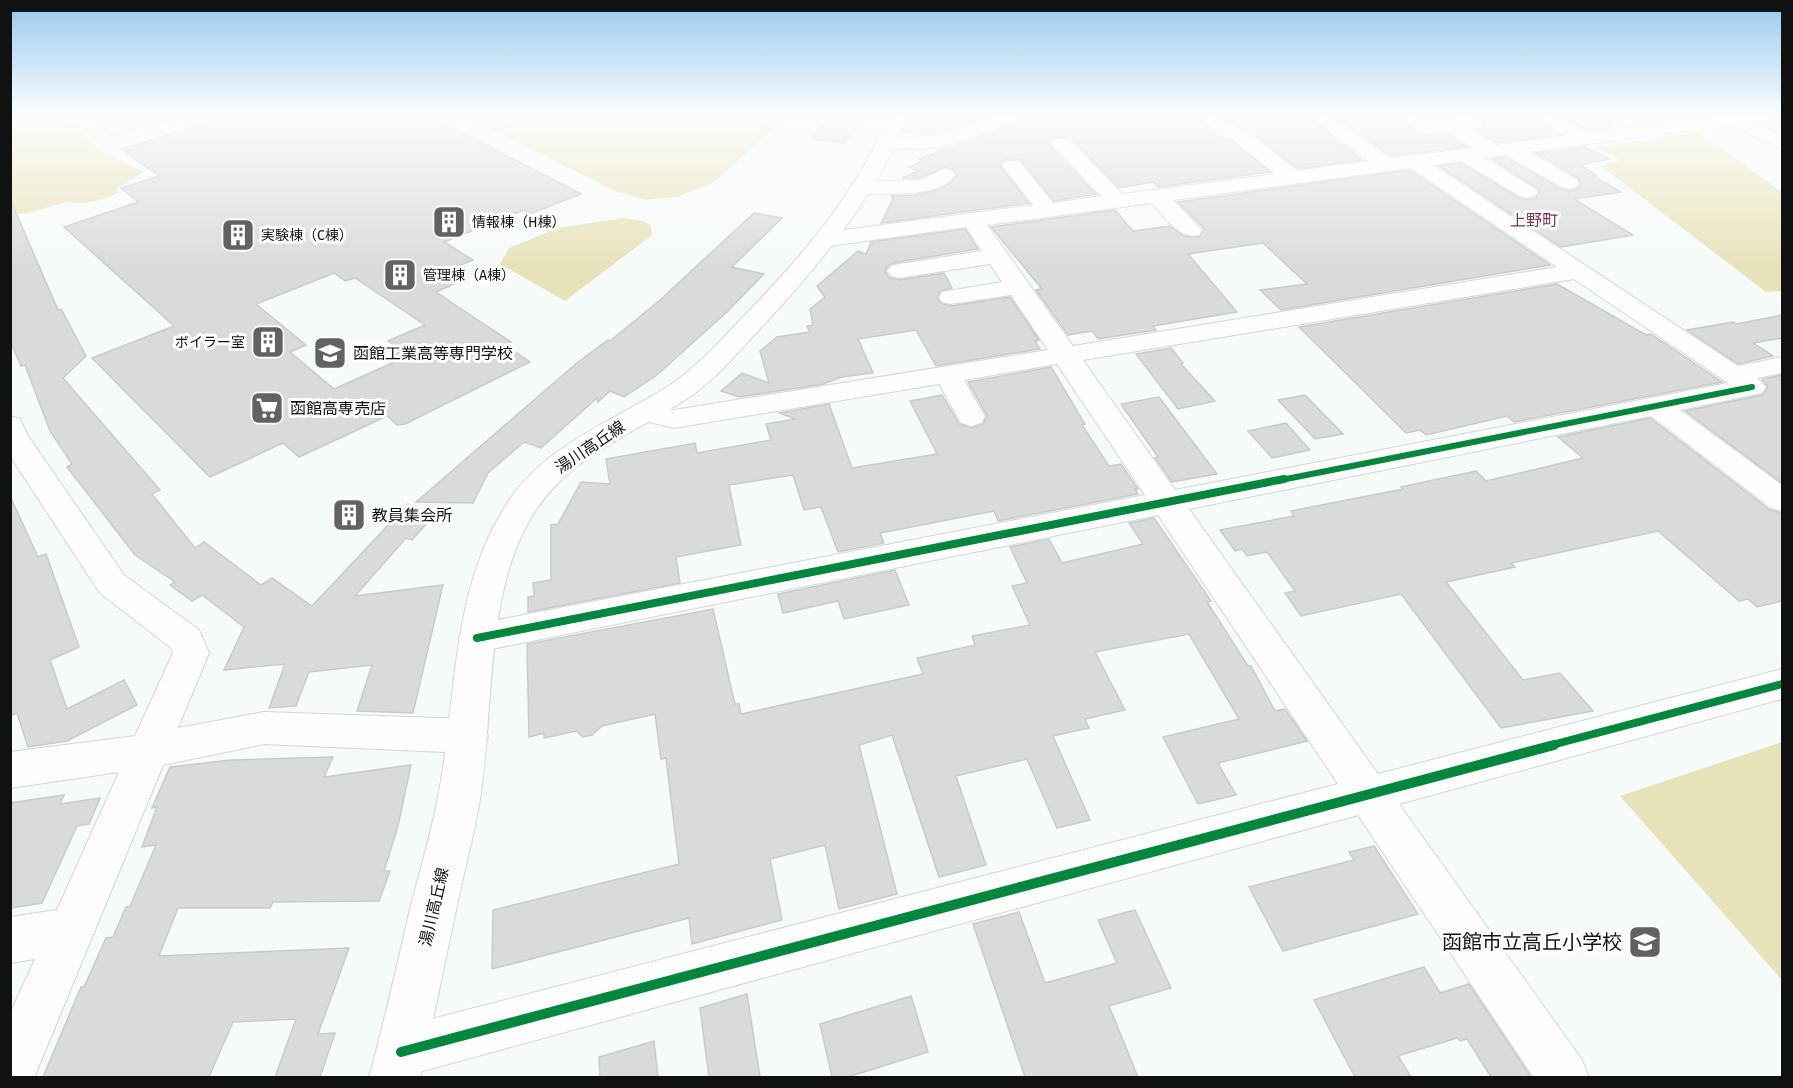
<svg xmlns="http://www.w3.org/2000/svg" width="1793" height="1088" viewBox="0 0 1793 1088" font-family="'Fira Sans','Noto Sans JP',sans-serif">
<rect width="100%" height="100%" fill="#f6faf8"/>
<!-- green -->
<g fill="#e8e2ba">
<path d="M 11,114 L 65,114 L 98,150 L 144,172 L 116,189 L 119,193 C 106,198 91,204 76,203 C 69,203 74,201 67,202 C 48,205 30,217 11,213 Z"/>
<polygon points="89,114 198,114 113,138"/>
<polygon points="461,114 790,114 713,183 677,197 645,200 613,190"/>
<polygon points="1698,132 1782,192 1782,291 1766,292 1601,166 1621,160 1596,148"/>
<polygon points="623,218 644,221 651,226 652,235 565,301 500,264 509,248 558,228"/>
<polygon points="1782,742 1782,980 1620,796"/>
</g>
<!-- building -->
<g fill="#d9dbda" stroke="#c9cbc9" stroke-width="1.5" fill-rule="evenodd">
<path d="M 238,114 L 426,114 L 581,194 L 530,214 L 524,210 L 444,242 L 473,260 L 453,268 L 467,278 L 436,292 L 511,342 L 505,345 L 530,362 L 405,424 L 397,425 L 387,416 L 299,457 L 283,443 L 210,477 L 92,358 L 174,326 L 64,227 L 138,202 L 121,188 L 159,176 L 121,149 ZM 334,273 L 345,281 L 355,278 L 425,325 L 388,341 L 402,351 L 393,355 L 399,360 L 334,389 L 290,352 L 306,345 L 256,304 Z"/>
<polygon points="832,114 868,114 845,143 811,139"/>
<polygon points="910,114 992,114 938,134 930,134 903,131"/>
<polygon points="1028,114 1193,114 1219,137 1234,143 1270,172 1158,187 1153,182 1119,188 1070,137 1054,137 1049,145 1096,194 1054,201 1021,160 1005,159 1000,166 1029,203 881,223 893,199 891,196 914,195 938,190 949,184 957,175 954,170 946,167 919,178 902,178 918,171 909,167 922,161 919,159 1025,120"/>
<polygon points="1220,114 1305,114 1362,160 1298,169 1250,131 1235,125"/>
<polygon points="1332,114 1394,114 1419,134 1427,136 1446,133 1467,147 1391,156"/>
<polygon points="1479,114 1530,114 1559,135 1497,143 1475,129 1482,128 1486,123"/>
<polygon points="1560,114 1610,114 1611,128 1588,131"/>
<polygon points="1585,147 1610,159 1580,165 1596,175 1592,175 1621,192 1574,199 1633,235 1561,247 1439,166 1461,163 1519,198 1528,200 1536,198 1540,190 1491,159 1505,157 1561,189 1570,191 1577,189 1581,184 1578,178 1536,153"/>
<polygon points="1410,170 1550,265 1281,310 1260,290 1307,284 1263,243 1188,254 1237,312 1153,326 1156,330 1098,339 1092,331 1068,335 1036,290 1042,289 991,227 1115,210 1133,231 1170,226 1184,236 1199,237 1204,228 1178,202"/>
<polygon points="10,199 58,310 61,309 86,356 63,378 160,490 152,494 195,548 204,542 261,585 272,578 312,606 408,504 428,522 412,540 406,538 355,596 443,585 413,713 357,711 372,665 309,672 296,706 269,708 285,664 224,670 244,627 202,595 192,601 170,585 175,582 135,555 67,467 72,464 50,431 25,365 21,366 10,341"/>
<polygon points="754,213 782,218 732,267 764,274 728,311 657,375 624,397 610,391 598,402 597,398 541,448 524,442 488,473 473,503 416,502 578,362 608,340 610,341 660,300"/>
<polygon points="965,229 978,249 898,262 889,265 885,272 890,278 899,280 944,273 952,288 940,291 937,298 942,304 951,306 1010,297 1039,340 1035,341 1040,349 936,366 916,330 858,339 873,373 842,377 823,384 739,397 721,391 742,373 769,383 760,351 777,337 810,332 807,326 813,325 810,309 825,297 817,286 858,251 866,254 871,242"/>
<polygon points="1557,284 1646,335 1651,334 1722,382 1514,422 1507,416 1426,435 1420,430 1406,433 1299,327"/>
<polygon points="1782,315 1782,338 1753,343 1773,356 1738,364 1687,330 1733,322 1736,324"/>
<polygon points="1171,348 1183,363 1181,364 1215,401 1178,409 1136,354"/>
<polygon points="1051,367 1085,424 1082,425 1109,466 1121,464 1138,489 1135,489 1138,494 998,521 994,511 880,533 884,543 838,552 821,507 804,510 793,475 729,485 741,545 676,557 680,583 528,612 528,597 534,596 533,583 551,580 551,525 558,524 581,482 610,484 606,459 695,443 697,453 771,440 766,424 795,419 780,413 829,404 852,468 937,454 910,401 942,395 959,424 972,428 983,424 987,416 968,382"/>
<polygon points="1782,375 1782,483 1685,411 1762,395 1768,387 1762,379"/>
<polygon points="1305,395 1343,434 1315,439 1278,400"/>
<polygon points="1159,397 1217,474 1172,482 1155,458 1158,457 1121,404"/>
<polygon points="1650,418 1770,510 1782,513 1782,601 1757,607 1748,599 1739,601 1658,531 1511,563 1515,567 1446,582 1523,680 1560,673 1593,711 1501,728 1401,594 1301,616 1285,593 1295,591 1267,552 1247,556 1242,549 1235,551 1220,530 1294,516 1291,511 1403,489 1401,487 1476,471 1486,481 1583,458 1558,437"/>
<polygon points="1286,423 1310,450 1272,458 1248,431"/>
<polygon points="10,496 38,557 46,554 79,647 50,660 67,709 124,680 137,705 67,741 28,747 17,713 10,716"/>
<polygon points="1154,518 1211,601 1207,602 1248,666 1251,666 1275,711 1285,709 1307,741 1218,763 1236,795 1198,804 1163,737 1239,719 1189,634 1095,652 1125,710 1085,719 1089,728 1053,736 1090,820 1057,828 1027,759 956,776 986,865 939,877 892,735 859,745 897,894 839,909 825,845 770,859 782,920 692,944 689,918 492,969 493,910 679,864 666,758 661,759 655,714 602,726 592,735 583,737 576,731 544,738 544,733 529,737 527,644 713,609 735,704 739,704 741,714 923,674 917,658 975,645 972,636 1030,625 1012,586 1027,583 1010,547 1049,539 1062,563 1143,544 1129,523"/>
<polygon points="895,570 909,605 844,619 838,601 783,613 778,594"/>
<polygon points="333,757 324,777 411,765 398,826 384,871 390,871 379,901 273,902 270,908 178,908 159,956 349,948 318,1034 335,1033 320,1077 275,1077 296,1019 233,1022 209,1077 43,1077 81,987 84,987 106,938 113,937 126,907 130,906 156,845 142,847 157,807 152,808 170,767 231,760"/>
<polygon points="64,795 60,804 100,798 89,824 77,826 42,903 10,908 10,803"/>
<polygon points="1374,846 1418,914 1283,951 1249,887 1354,860 1349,852"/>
<polygon points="1135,910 1171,988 1109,1006 1138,1077 1025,1077 973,924 1019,912 1045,983 1117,963 1098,920"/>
<polygon points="1424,967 1440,993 1469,984 1531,1077 1491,1077 1467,1039 1460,1041 1457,1038 1398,1056 1411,1077 1355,1077 1314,1000"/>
<polygon points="747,994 760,1077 709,1077 700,1008"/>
<polygon points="911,996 928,1052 848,1077 832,1077 820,1024"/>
<polygon points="654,1041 658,1077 600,1077 599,1057"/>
</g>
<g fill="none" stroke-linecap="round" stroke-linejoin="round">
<!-- minor casing -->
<g stroke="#d4d6d5" stroke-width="2">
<g id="minor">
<polygon points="999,114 1026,114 1024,118 940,148 889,149 882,147 879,143 882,139 889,137 938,136"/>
<path d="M 1195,114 L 1216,114 L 1234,127 L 1249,133 L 1297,171 L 1368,161 L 1307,114 L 1328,114 L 1390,158 L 1473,148 L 1447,131 L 1427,134 L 1420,132 L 1396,114 L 1418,114 L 1430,122 L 1456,119 L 1453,114 L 1475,114 L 1484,122 L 1482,126 L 1469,128 L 1496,145 L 1565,136 L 1532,114 L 1555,114 L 1588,133 L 1727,114 L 1780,114 L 1778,118 L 1753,122 L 1782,136 L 1782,149 L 1730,125 L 1529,152 L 1576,179 L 1579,183 L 1576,187 L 1569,189 L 1562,187 L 1505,155 L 1484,158 L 1534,188 L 1538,192 L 1534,196 L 1527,198 L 1520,196 L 1461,161 L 1433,165 L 1738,366 L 1782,357 L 1782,373 L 1757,378 L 1766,387 L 1762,393 L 1680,410 L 1782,485 L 1782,511 L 1771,508 L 1651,416 L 1189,509 L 1378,774 L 1782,669 L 1782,699 L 1399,804 L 1582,1060 L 1589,1078 L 1534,1078 L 1358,815 L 401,1077 L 383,1070 L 376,1052 L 383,1034 L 401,1027 L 1338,784 L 1158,515 L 477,652 L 464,648 L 459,638 L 464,628 L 477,624 L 1145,495 L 1057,364 L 964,380 L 985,417 L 981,423 L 971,426 L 961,423 L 939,384 L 674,428 L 633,418 L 629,412 L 633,406 L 643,403 L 674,410 L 1048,350 L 1011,295 L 951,304 L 942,302 L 939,297 L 942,292 L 1002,282 L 990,264 L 899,278 L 891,276 L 887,271 L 891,266 L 899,264 L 982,251 L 966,227 L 829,246 L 821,244 L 818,239 L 821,234 L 829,232 L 1033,205 L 1002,165 L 1005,161 L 1019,161 L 1053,203 L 1101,196 L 1051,143 L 1054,139 L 1068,139 L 1122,194 L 1275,174 L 1235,141 L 1220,135 ZM 1411,168 L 1557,267 L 1073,346 L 987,225 L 1152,203 C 1164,216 1179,240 1199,235 L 1202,230 L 1173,200 ZM 1574,279 L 1728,383 L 1175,490 L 1083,360 Z"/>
<path d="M 945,169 L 952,171 L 955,175 C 939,198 890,193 865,194 L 858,192 L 854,188 L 858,184 L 865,182 L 920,180 Z"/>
<polygon points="10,416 20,419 28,436 124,575 199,630 209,653 178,728 264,712 468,719 482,724 488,736 482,748 468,753 264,744 163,765 34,1078 10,1078 10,1014 35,959 10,963 10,917 57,910 119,772 10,788 10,752 135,736 173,653 171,648 100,593 10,456"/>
</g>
</g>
<!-- tertiary casing -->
<g stroke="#d4d6d5" stroke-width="2">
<path id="tertiary" d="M 890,114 L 908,114 C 876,198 821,263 760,329 C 738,352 717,378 691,396 C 638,432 572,455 536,510 C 485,585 494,705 481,793 C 475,832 464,871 456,910 C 444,966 433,1022 420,1078 L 369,1078 C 384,1022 397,966 410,909 C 420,870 432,831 439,792 C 457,695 451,588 508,502 C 546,444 614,421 670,385 C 697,367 719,342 742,318 C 803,255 855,196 890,114 Z"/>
</g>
<!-- minor -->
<use href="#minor" fill="#fefefe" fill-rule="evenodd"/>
<!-- tertiary -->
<use href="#tertiary" fill="#fefefe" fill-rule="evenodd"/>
<!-- cycleway-far2 casing -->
<g stroke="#fff" stroke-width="9">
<polyline id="cycleway-far2" points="1276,481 1752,387"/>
</g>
<!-- cycleway-far1 casing -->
<g stroke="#fff" stroke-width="12">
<g id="cycleway-far1">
<polyline points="477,638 1284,479"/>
<polyline points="1548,746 1782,684"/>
</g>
</g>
<!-- cycleway casing -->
<g stroke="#fff" stroke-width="14">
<polyline id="cycleway" points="401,1052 1554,745"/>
</g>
<!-- cycleway-far2 -->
<use href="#cycleway-far2" stroke="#00873e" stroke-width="6"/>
<!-- cycleway-far1 -->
<use href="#cycleway-far1" stroke="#00873e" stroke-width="8"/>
<!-- cycleway -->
<use href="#cycleway" stroke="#00873e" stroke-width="10"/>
</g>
<!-- sky -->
<linearGradient id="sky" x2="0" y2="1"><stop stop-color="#97c8f0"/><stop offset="0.43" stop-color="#fbfdfc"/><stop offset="1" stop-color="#fbfdfc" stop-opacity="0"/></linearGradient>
<rect width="1793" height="267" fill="url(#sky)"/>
<!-- icons -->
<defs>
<g id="building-square" transform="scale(1.725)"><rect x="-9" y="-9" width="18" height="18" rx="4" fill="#606362" stroke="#fff"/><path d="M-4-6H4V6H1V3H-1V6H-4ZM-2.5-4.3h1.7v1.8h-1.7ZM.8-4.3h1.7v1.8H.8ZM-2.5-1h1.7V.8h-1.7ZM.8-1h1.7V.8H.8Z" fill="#fff"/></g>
<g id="university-square" transform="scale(1.725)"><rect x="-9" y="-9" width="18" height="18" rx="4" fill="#606362" stroke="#fff"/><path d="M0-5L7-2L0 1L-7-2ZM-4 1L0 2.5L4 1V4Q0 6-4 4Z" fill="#fff"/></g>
<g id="supermarket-square" transform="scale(1.725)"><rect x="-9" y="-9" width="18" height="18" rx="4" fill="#606362" stroke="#fff"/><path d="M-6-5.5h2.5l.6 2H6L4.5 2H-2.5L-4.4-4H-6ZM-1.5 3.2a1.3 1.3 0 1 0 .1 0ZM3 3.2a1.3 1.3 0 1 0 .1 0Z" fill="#fff"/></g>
<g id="school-square" transform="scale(1.725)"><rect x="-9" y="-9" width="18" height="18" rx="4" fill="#606362" stroke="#fff"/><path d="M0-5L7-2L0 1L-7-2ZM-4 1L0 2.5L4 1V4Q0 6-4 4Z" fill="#fff"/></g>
</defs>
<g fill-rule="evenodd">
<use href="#building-square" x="449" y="222"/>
<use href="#building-square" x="238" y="235"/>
<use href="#building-square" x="400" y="275"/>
<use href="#building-square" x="268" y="342"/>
<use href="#university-square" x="330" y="353"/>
<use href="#supermarket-square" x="267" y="408"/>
<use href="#building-square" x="349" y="515"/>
<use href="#school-square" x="1645" y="942"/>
</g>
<g text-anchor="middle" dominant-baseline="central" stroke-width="6" stroke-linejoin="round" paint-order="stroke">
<!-- far-poi labels -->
<g font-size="14" fill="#101211" stroke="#fff" text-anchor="start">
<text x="472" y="222">情報棟（H棟）</text>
<text x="261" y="235">実験棟（C棟）</text>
<text x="423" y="275">管理棟（A棟）</text>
<text x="245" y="342" text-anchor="end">ボイラー室</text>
</g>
<!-- far-quarter labels -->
<g font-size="16" fill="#7a3753" stroke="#fff">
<text x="1534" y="220">上野町</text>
</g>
<!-- poi labels -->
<g font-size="16" fill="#101211" stroke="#fff" text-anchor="start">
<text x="353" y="353">函館工業高等専門学校</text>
<text x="290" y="408">函館高専売店</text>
<text x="372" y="515">教員集会所</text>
</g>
<!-- street labels -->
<g font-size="16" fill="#101211" stroke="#fff">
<text transform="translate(590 447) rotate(-34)">湯川高丘線</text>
<text transform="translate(434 907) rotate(-77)">湯川高丘線</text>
</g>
<!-- near-poi labels -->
<g font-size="20" fill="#101211" stroke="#fff" text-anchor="end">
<text x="1622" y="942">函館市立高丘小学校</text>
</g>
</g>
<!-- border -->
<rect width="1793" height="1088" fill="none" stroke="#101211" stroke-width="24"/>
</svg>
